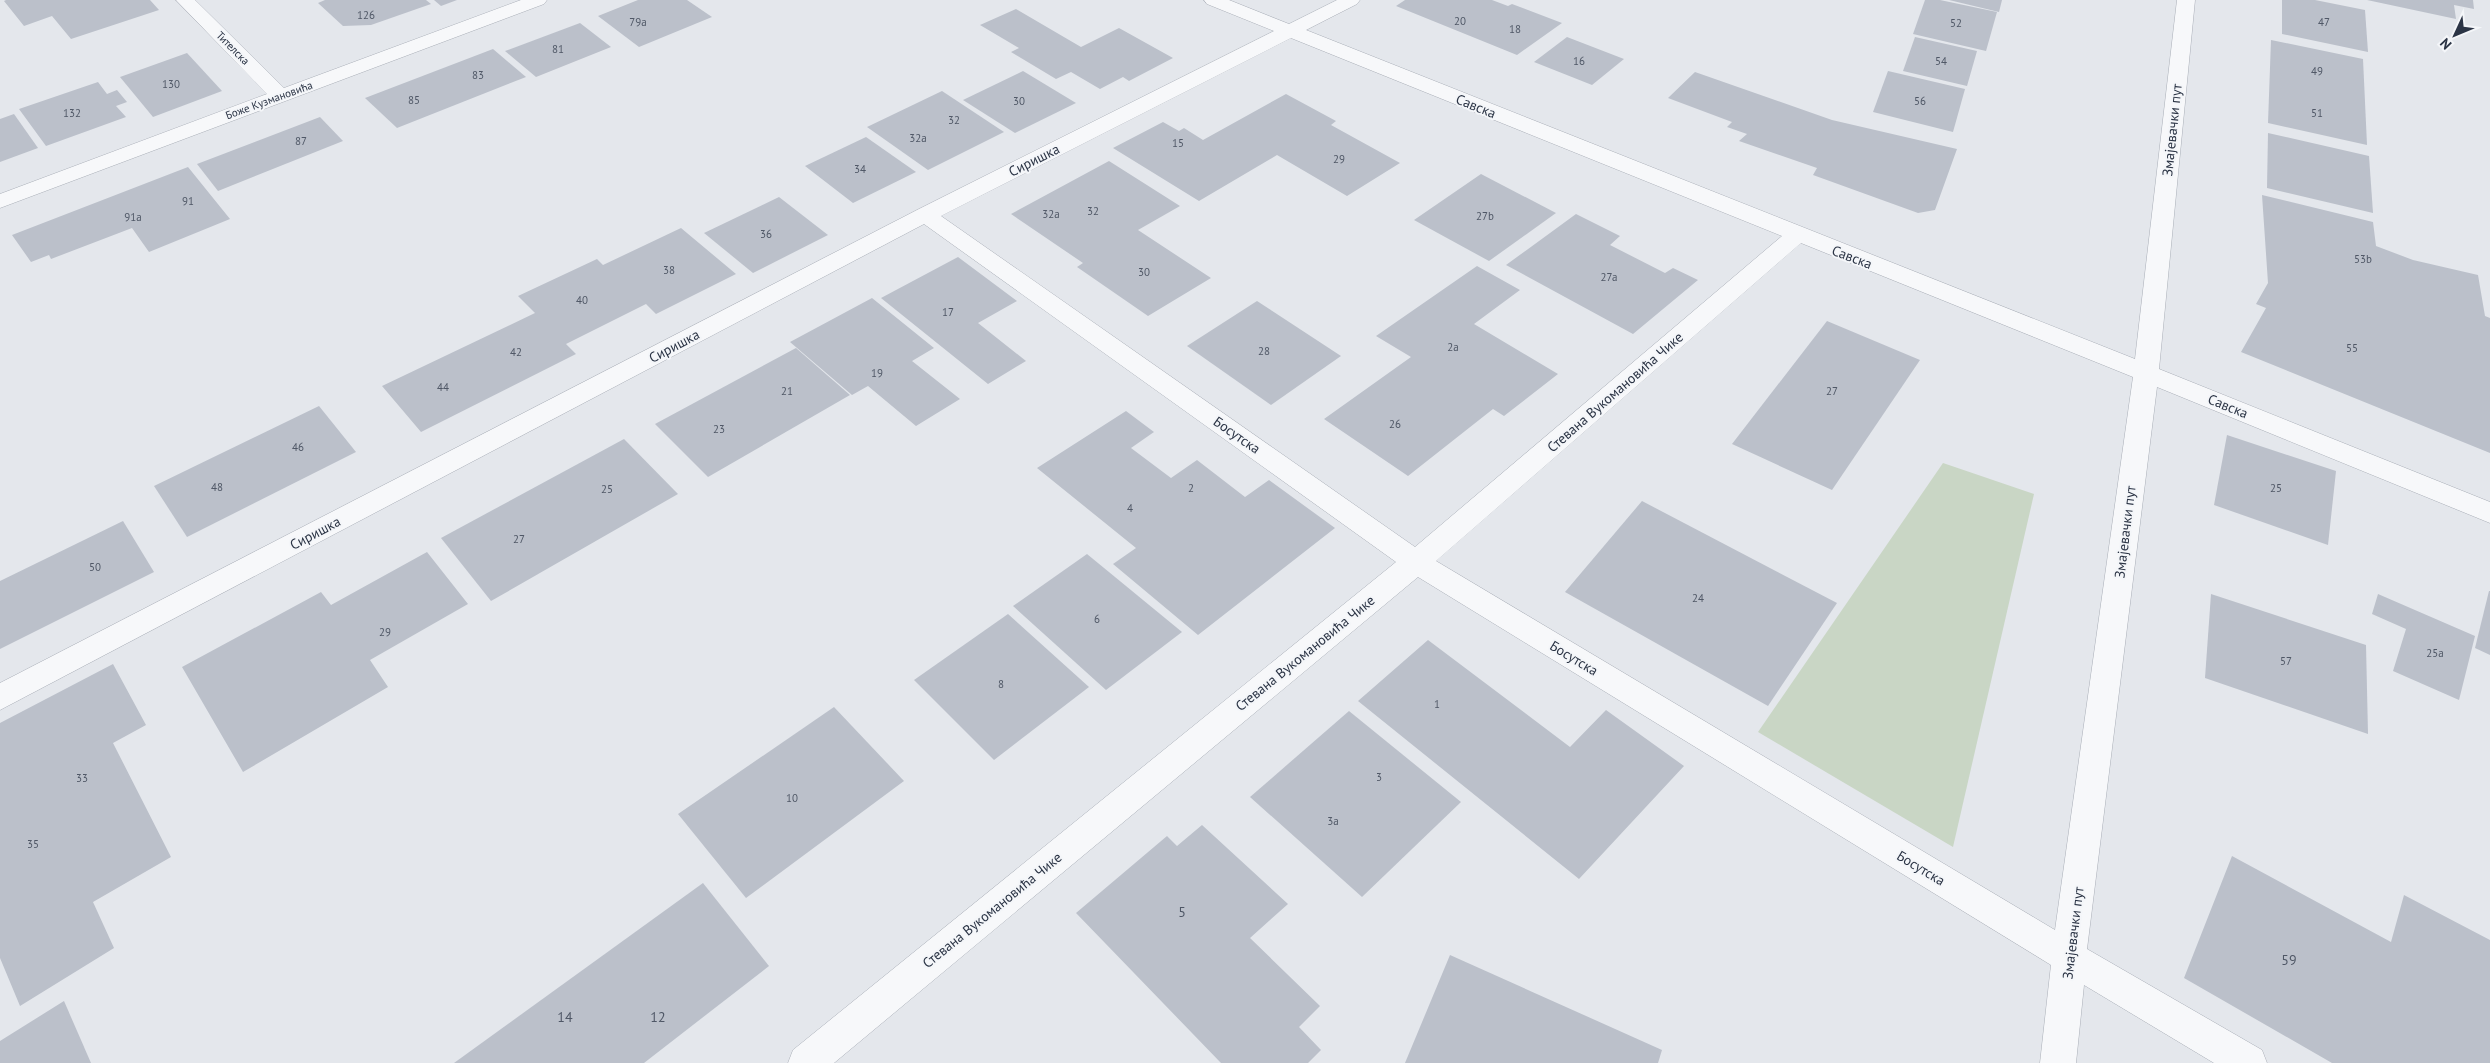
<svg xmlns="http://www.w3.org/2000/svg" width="2490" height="1063" viewBox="0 0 2490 1063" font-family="'PT Sans',sans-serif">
<rect width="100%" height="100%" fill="#e4e7ec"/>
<!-- green -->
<polygon fill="#c9d6c5" points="1943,463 2034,494 1953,847 1758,732"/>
<!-- building -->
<g fill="#bbc0ca">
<polygon points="6,0 150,0 159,10 71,39 52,16 24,26 4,1"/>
<polygon points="325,0 426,0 431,4 371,25 343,26 318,3"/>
<polygon points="434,0 457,0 441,6"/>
<polygon points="638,0 687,0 712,17 639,47 598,16"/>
<polygon points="1405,0 1492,0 1508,6 1512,4 1562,23 1517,55 1396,6"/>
<polygon points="1925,0 1940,0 1997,12 1986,51 1913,34"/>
<polygon points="1949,0 2002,0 1999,12"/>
<polygon points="2282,0 2315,0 2365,10 2368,52 2282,34"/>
<polygon points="2367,0 2473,0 2474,9 2454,5 2456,19"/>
<polygon points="1016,9 1081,47 1119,28 1173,58 1129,81 1123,77 1100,89 1071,72 1056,79 1011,52 1019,48 980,25"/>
<polygon points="580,23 611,47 536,77 505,51"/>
<polygon points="1567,37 1624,59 1592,85 1534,62"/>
<polygon points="1915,37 1977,51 1967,86 1903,71"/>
<polygon points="2271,40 2363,59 2367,145 2268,123"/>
<polygon points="493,49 526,77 397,128 365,98"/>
<polygon points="187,53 222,91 153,117 120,77"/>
<polygon points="1023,71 1076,103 1015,133 963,100"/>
<polygon points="1888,71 1965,89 1953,132 1873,112"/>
<polygon points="1695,72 1832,120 1957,149 1935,210 1918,213 1813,175 1817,168 1739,141 1747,134 1727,127 1732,122 1668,98"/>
<polygon points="98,82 107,94 117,90 127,102 116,106 126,117 46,146 19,109"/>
<polygon points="942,91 1004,132 928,170 867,127"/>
<polygon points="1286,94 1336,121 1331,125 1400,163 1347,196 1277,155 1199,201 1113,148 1163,122 1179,131 1184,128 1203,140"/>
<polygon points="14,114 38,148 0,162 0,119"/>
<polygon points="320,117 343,141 218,191 197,164"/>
<polygon points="2268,133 2369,156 2373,213 2267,188"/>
<polygon points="866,137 916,172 853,203 805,166"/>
<polygon points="1109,161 1180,206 1138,230 1211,278 1148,316 1077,267 1083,263 1011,214"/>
<polygon points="188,167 230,219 149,252 132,228 51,259 49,255 31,262 12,235"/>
<polygon points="1481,174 1556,213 1489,261 1414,220"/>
<polygon points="2262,195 2373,222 2376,246 2413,260 2478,275 2485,316 2490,318 2490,453 2241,352 2266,308 2256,304 2268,283"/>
<polygon points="779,197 828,235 753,273 704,233"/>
<polygon points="1576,214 1620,236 1610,245 1665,273 1673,268 1698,280 1633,334 1506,265"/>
<polygon points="681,228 736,274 656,314 646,304 566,344 576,354 421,432 382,386 535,313 518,296 597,259 603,265"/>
<polygon points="958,257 1017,301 978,323 1026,361 988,384 881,298"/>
<polygon points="1477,266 1520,290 1474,324 1558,374 1504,416 1493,409 1408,476 1324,419 1411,357 1376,336"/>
<polygon points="872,298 934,348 912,361 960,399 916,426 868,386 852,395 790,342"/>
<polygon points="1257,301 1341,356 1271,405 1187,346"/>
<polygon points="1827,321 1920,360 1832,490 1732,444"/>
<polygon points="796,348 850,395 708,477 655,424"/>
<polygon points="319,406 356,452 187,537 154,486"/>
<polygon points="1126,411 1154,432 1131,448 1171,478 1197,460 1245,497 1269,480 1335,528 1198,635 1113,564 1136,548 1037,468"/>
<polygon points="2227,435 2336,471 2328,545 2214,505"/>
<polygon points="624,439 678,494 491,601 441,538"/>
<polygon points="1642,501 1837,603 1768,706 1565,592"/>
<polygon points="123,521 154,572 0,649 0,581"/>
<polygon points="427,552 468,604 370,660 388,687 243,772 182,667 321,592 331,605"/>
<polygon points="1087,554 1182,632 1106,690 1013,606"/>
<polygon points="2489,591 2490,591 2490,655 2475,648"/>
<polygon points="2211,594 2366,645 2368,734 2205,678"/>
<polygon points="2378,594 2475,636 2459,700 2393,671 2406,629 2372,614"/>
<polygon points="1008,614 1089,687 994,760 914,680"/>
<polygon points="1428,640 1570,747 1606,710 1684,766 1579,879 1358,701"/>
<polygon points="113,664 146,725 113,743 171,857 93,902 114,948 20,1006 0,958 0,723"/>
<polygon points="834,707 904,781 746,898 678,814"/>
<polygon points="1349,711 1461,802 1362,897 1250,797"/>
<polygon points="1202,825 1288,904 1250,938 1320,1006 1299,1027 1321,1050 1308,1063 1221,1063 1076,913 1167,836 1177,846"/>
<polygon points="2232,856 2391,942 2404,895 2490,940 2490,1063 2332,1063 2184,978"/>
<polygon points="703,883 769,966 644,1063 454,1063"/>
<polygon points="1450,955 1662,1050 1658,1063 1405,1063"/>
<polygon points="64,1001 91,1063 0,1063 0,1041"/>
</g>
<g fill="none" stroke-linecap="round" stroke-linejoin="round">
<!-- minor casing -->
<g stroke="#a9aeb7" stroke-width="1">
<g id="minor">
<polygon points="176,0 195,0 284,88 521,0 547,0 544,4 0,208 0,194 267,94"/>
<path d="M 1204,0 L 1229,0 L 1289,24 L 1337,0 L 1360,0 L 1357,4 L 1306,30 L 2135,359 L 2177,0 L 2195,0 L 2159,369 L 2490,502 L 2490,523 L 2157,387 L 2087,949 L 2262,1050 L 2267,1063 L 2214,1063 L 2084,985 L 2076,1063 L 2040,1063 L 2051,965 L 1418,577 L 834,1063 L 788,1063 L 793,1050 L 1396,562 L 924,224 L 0,710 L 0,683 L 917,210 L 1274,31 L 1207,4 ZM 1291,38 L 1782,236 L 1415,547 L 941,216 ZM 1801,243 L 2133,377 L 2055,930 L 1436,561 Z"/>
</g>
</g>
<!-- minor -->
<use href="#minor" fill="#f7f8fa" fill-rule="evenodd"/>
</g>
<g text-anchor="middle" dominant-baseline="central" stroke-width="4" stroke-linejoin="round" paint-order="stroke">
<!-- number labels -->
<g font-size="11" fill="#4f5766">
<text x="366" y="15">126</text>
<text x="1460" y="21">20</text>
<text x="638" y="22">79a</text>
<text x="2324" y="22">47</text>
<text x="1956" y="23">52</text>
<text x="1515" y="29">18</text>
<text x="558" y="49">81</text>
<text x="1579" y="61">16</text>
<text x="1941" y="61">54</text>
<text x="2317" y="71">49</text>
<text x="478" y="75">83</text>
<text x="171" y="84">130</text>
<text x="414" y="100">85</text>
<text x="1019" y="101">30</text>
<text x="1920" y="101">56</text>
<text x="72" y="113">132</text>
<text x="2317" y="113">51</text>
<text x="954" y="120">32</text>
<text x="918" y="138">32a</text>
<text x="301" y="141">87</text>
<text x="1178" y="143">15</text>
<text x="1339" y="159">29</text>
<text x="860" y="169">34</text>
<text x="188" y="201">91</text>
<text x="1093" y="211">32</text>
<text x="1051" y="214">32a</text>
<text x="1485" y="216">27b</text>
<text x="133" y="217">91a</text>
<text x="766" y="234">36</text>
<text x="2363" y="259">53b</text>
<text x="669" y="270">38</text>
<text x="1144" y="272">30</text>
<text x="1609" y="277">27a</text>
<text x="582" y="300">40</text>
<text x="948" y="312">17</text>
<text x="1453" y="347">2a</text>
<text x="2352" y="348">55</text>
<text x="1264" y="351">28</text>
<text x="516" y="352">42</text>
<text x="877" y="373">19</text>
<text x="443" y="387">44</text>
<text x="787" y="391">21</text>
<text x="1832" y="391">27</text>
<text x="1395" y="424">26</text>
<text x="719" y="429">23</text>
<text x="298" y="447">46</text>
<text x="217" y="487">48</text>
<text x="1191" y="488">2</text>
<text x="2276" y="488">25</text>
<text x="607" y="489">25</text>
<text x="1130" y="508">4</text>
<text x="519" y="539">27</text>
<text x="95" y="567">50</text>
<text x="1698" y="598">24</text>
<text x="1097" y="619">6</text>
<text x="385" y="632">29</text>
<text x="2435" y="653">25a</text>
<text x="2286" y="661">57</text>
<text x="1001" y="684">8</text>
<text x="1437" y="704">1</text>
<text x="1379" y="777">3</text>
<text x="82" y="778">33</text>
<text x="792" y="798">10</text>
<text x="1333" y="821">3a</text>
<text x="33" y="844">35</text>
</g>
<!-- far-street labels -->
<g font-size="11" fill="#2b3445" stroke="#f4f6f9">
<text transform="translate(233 48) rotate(45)">Тителска</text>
<text transform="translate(269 100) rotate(-20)">Боже Кузмановића</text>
</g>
<!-- street labels -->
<g font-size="14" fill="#2b3445" stroke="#f4f6f9">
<text transform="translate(1476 106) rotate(22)">Савска</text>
<text transform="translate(2172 130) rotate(-84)">Змајевачки пут</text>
<text transform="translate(1034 160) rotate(-27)">Сиришка</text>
<text transform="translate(1852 257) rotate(21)">Савска</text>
<text transform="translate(674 346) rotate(-28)">Сиришка</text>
<text transform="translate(1615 392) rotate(-41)">Стевана Вукомановића Чике</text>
<text transform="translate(2228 406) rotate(22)">Савска</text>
<text transform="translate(1237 435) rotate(35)">Босутска</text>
<text transform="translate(2125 532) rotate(-83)">Змајевачки пут</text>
<text transform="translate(315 533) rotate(-28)">Сиришка</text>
<text transform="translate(1305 653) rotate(-39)">Стевана Вукомановића Чике</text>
<text transform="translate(1574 658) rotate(31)">Босутска</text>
<text transform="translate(1921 868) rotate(31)">Босутска</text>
<text transform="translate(992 910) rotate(-39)">Стевана Вукомановића Чике</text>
<text transform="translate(2073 933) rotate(-83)">Змајевачки пут</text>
</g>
<!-- near-number labels -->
<g font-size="14" fill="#4f5766">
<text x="1182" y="912">5</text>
<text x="2289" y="960">59</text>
<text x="565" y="1017">14</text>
<text x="658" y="1017">12</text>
</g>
</g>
<!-- north arrow -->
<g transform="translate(2455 35) rotate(226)" stroke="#f4f6f9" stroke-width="4" paint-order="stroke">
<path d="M0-4L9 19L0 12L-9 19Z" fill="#2b3445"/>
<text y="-8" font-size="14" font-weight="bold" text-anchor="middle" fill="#2b3445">N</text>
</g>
</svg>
